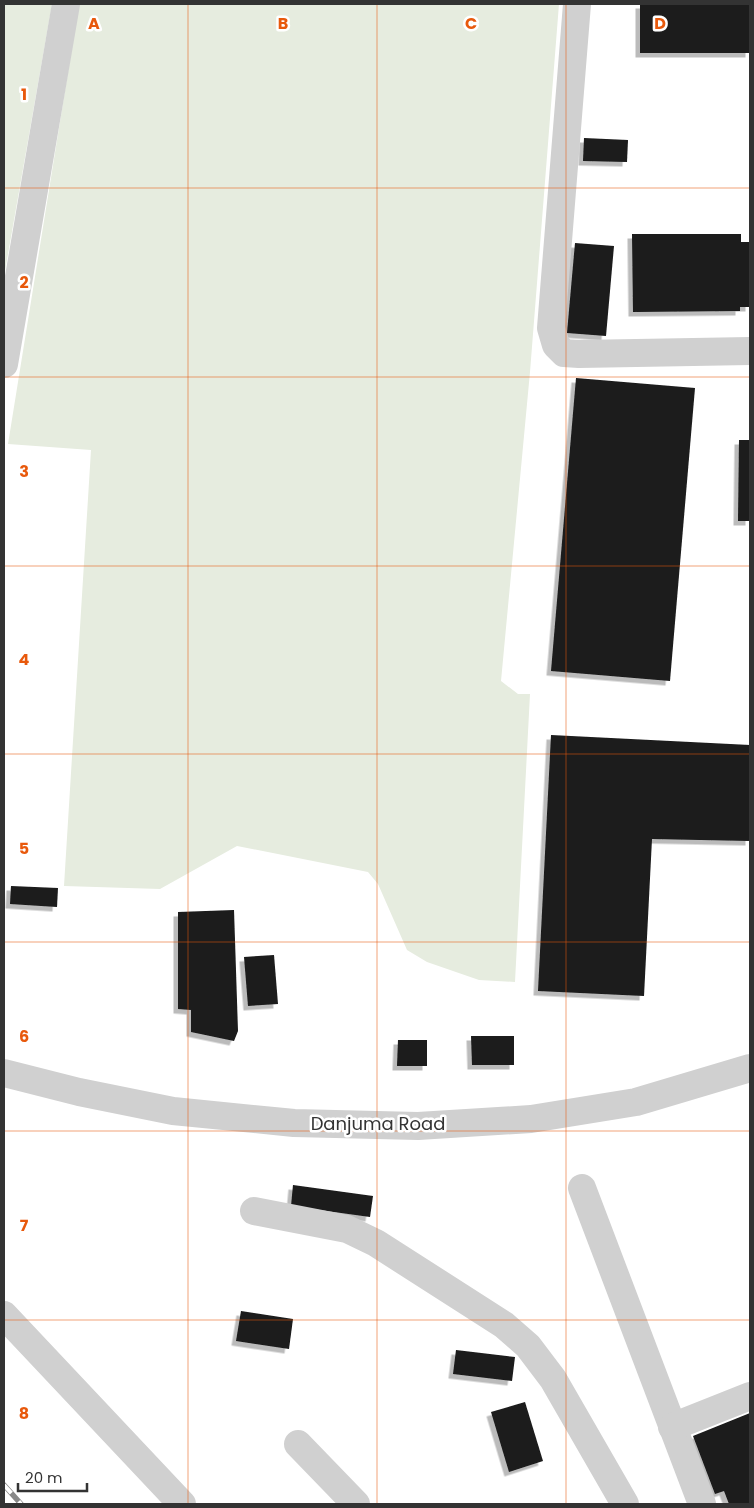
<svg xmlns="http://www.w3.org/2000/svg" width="754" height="1508" viewBox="0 0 754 1508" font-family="Poppins,sans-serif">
<defs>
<filter id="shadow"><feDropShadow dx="-4.5" dy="4.5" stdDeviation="0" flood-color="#0004"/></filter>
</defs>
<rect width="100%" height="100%" fill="#fff"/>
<!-- green -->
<g fill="#e6ecdf">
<polygon points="4,4 52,4 4,277"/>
<polygon points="79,4 559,4 530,372 501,681 518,694 530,694 515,982 479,980 427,962 407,950 378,884 368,872 237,846 160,889 64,886 91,450 8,444"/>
</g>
<!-- building -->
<g fill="#1a1a1a" filter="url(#shadow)">
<rect x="640" y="4" width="110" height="49"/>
<polygon points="584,138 628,140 627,162 583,161"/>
<polygon points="632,234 741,234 741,242 750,242 750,307 740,307 740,311 633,312"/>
<polygon points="575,243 614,246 606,336 567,333"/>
<polygon points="576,378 695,388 670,681 551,671"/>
<polygon points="739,440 750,440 750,521 738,521"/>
<polygon points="551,735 750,745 750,841 652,839 644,996 538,991"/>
<polygon points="11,886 58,888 57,907 10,904"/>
<polygon points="234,910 238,1031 234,1041 191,1032 191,1010 178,1009 178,912"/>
<polygon points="274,955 278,1004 248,1006 244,957"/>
<polygon points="471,1036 514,1036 514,1065 472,1065"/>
<polygon points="398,1040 427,1040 427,1066 397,1066"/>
<polygon points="293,1185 373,1196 370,1217 291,1206"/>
<polygon points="241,1311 293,1319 289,1349 236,1341"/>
<polygon points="456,1350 515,1357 512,1381 453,1374"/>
<polygon points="525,1402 543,1461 509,1472 491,1412"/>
<polygon points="750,1413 750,1504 729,1504 724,1491 715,1494 693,1436"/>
</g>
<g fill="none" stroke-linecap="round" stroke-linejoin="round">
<!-- minor -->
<g stroke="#d0d0d0" stroke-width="28">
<polyline points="577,4 551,328 556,345 564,353 579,354 750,351"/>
<polyline points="4,364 66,4"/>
<polyline points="4,1073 79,1092 173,1111 294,1123 418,1126 531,1119 636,1102 750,1068"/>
<polyline points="582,1188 702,1504"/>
<polyline points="254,1211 347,1229 376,1243 504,1325 528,1346 553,1379 625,1504"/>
<polyline points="4,1315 182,1504"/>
<polyline points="672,1427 750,1396"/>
<polyline points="298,1444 356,1504"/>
</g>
<!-- rail casing -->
<g stroke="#888" stroke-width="5.5">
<polyline id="rail" points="4,1485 21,1504"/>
</g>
<!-- rail -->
<use href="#rail" stroke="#fff" stroke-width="4" stroke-dasharray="11" stroke-linecap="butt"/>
</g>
<!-- grid -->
<path fill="none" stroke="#e8590c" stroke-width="1" stroke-opacity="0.55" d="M 188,4 L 188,1504M 377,4 L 377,1504M 566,4 L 566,1504M 4,188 L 750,188M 4,377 L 750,377M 4,566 L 750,566M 4,754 L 750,754M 4,942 L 750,942M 4,1131 L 750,1131M 4,1320 L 750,1320"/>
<g text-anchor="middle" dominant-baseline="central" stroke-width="5" stroke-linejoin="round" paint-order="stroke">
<!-- street labels -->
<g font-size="18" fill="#333" stroke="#fff">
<text x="378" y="1123">Danjuma Road</text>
</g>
</g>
<g font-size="16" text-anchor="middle" font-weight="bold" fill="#e8590c" stroke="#fff" stroke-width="5" stroke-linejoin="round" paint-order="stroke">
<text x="94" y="29">A</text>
<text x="283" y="29">B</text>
<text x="471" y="29">C</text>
<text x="660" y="29">D</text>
<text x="24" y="100">1</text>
<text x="24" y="288">2</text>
<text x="24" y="477">3</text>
<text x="24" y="665">4</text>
<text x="24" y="854">5</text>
<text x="24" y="1042">6</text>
<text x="24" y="1231">7</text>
<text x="24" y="1419">8</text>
</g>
<!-- border -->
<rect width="754" height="1508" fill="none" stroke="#333333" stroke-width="10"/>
<!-- scale -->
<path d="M18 1483v8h69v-8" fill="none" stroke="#333333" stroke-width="2.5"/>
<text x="25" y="1483" font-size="15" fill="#333333" stroke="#ffffff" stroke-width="4" paint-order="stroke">20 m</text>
</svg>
